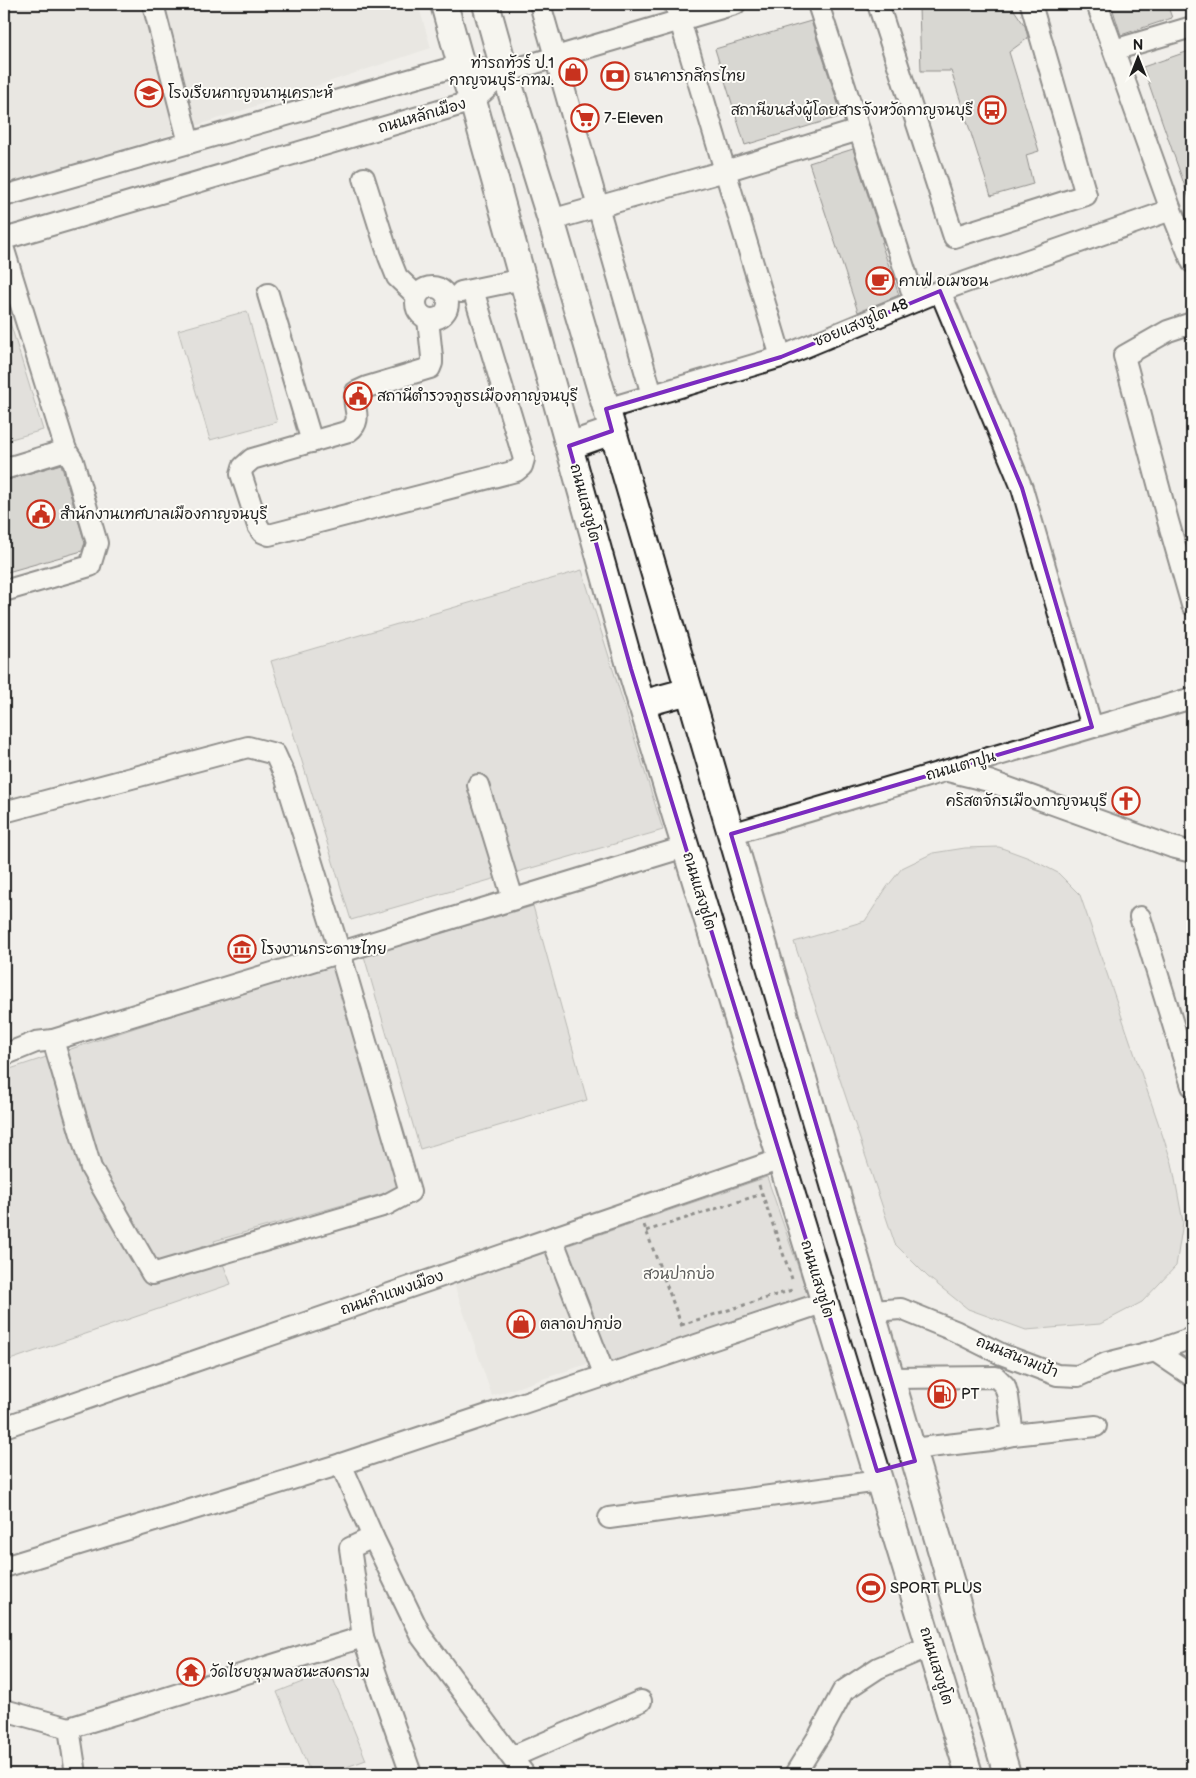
<svg xmlns="http://www.w3.org/2000/svg" width="1196" height="1778" viewBox="0 0 1196 1778" font-family="'Balsamiq Sans','Playpen Sans Thai',sans-serif">
<rect width="100%" height="100%" fill="#f0eeea"/>
<filter id="ink" filterUnits="userSpaceOnUse"><feTurbulence type="fractalNoise" baseFrequency=".02" numOctaves="2"/><feDisplacementMap in="SourceGraphic" scale="10" xChannelSelector="R" yChannelSelector="G"/><feConvolveMatrix kernelMatrix="1 2 1 2 8 2 1 2 1" color-interpolation-filters="sRGB"/></filter>
<g filter="url(#ink)">
<!-- built -->
<g fill="#e0deda">
<polygon points="4,4 418,4 431,48 159,138 4,185"/>
<polygon points="549,1252 587,1364 492,1396 454,1284"/>
</g>
<!-- green -->
<g fill="#d0cfcc" stroke="#767674">
<polygon points="4,303 43,430 4,441"/>
<polygon points="247,311 277,422 210,440 178,330"/>
<polygon points="582,570 663,830 351,920 271,661"/>
<polygon points="999,847 1029,858 1058,873 1080,895 1172,1163 1183,1222 1176,1266 1142,1302 1100,1324 1026,1330 968,1309 928,1277 895,1244 794,942 865,921 887,887 902,868 933,853 965,848"/>
<polygon points="533,906 587,1100 420,1149 364,956"/>
<polygon points="335,962 403,1188 214,1241 231,1284 4,1362 4,1071"/>
<polygon points="767,1177 808,1296 607,1365 566,1246"/>
<polygon points="330,1671 366,1760 327,1774 311,1774 277,1692"/>
</g>
<!-- building -->
<g fill="#bbbab6" stroke="#1c1c1c">
<polygon points="957,4 1010,4 1025,26 1028,38 1009,52 1039,151 1026,155 1033,184 991,196 951,71 921,71 919,8"/>
<polygon points="1111,4 1167,4 1172,18 1121,35"/>
<polygon points="811,21 842,116 745,145 715,49"/>
<polygon points="1192,50 1192,201 1190,201 1143,67"/>
<polygon points="853,149 883,242 881,243 899,295 858,312 809,163"/>
<polygon points="61,464 85,543 82,551 4,573 4,481"/>
</g>
<g fill="none" stroke-linecap="round" stroke-linejoin="round">
<!-- minor casing -->
<g stroke="#1c1c1c" stroke-width="24">
<g id="minor">
<polyline points="153,4 189,143"/>
<polyline points="540,4 652,395"/>
<polyline points="675,4 781,357"/>
<polyline points="818,4 915,301"/>
<polyline points="878,4 954,237 1086,195 1031,4"/>
<polyline points="1097,4 1171,210 1192,262"/>
<polyline points="1114,50 1192,27"/>
<polyline points="364,178 389,257 397,277 417,296"/>
<polyline points="4,196 461,65 505,72 735,4"/>
<polyline points="551,220 725,171 859,130"/>
<polyline points="4,239 473,101 505,72"/>
<polyline points="4,250 66,450"/>
<circle cx="432" cy="303" r="16"/>
<polyline points="940,291 1022,488 1092,727"/>
<polyline points="461,292 523,279"/>
<polyline points="268,294 312,442"/>
<path d="M 428,319 L 432,357 L 432,363 L 430,368 L 367,387 L 356,392 C 350,406 365,419 349,431 L 252,459 L 243,467 L 241,474 L 258,526 L 262,532 L 269,535 L 516,471 L 522,466 L 524,459 L 473,290"/>
<polyline points="1192,323 1168,331 1124,356 1168,521 1192,605"/>
<polyline points="606,409 781,357 940,291 1171,210"/>
<polyline points="4,469 66,450 73,461 97,543 90,566 4,591"/>
<polyline points="948,771 989,781 1172,847 1192,852"/>
<polyline points="478,785 513,899"/>
<polyline points="4,812 248,747 275,754 285,776 340,953 410,1192 386,1205 152,1274 91,1168 53,1040"/>
<polyline points="731,834 1192,698"/>
<polyline points="1140,917 1192,1086"/>
<polyline points="4,1055 36,1042 53,1040 685,847"/>
<polyline points="552,1238 605,1376"/>
<polyline points="871,1311 901,1309 955,1331 1001,1354 1057,1375 1078,1376 1107,1363 1155,1351 1192,1338"/>
<polyline points="1155,1351 1192,1376"/>
<polyline points="891,1378 996,1377 1005,1386 1008,1397 1013,1435 990,1440 912,1449"/>
<polyline points="4,1427 781,1159"/>
<polyline points="1013,1435 1096,1426"/>
<polyline points="341,1464 373,1537 421,1636 524,1774"/>
<polyline points="609,1518 879,1481"/>
<polyline points="373,1537 350,1548 363,1637 411,1774"/>
<polyline points="4,1567 341,1464 825,1302"/>
<polyline points="4,1710 69,1728 363,1637"/>
<polyline points="69,1728 76,1774"/>
<polyline points="512,1757 641,1701"/>
<polyline points="795,1774 820,1734 843,1691 878,1668 930,1646"/>
</g>
</g>
<!-- major casing -->
<g stroke="#1c1c1c" stroke-width="30">
<g id="major">
<polyline points="444,4 461,65 473,101 631,669 969,1774"/>
<polyline points="486,4 505,72 551,220 1007,1774"/>
<polyline points="569,446 612,431"/>
<polyline points="641,704 689,691"/>
</g>
</g>
<!-- path -->
<g stroke="#1c1c1c" stroke-width="3" stroke-dasharray="4 4" stroke-linecap="butt">
<polyline points="759,1185 792,1279"/>
<polyline points="644,1225 683,1329"/>
<polyline points="646,1231 762,1194"/>
<polyline points="681,1325 795,1289"/>
</g>
<!-- minor -->
<use href="#minor" stroke="#fdfcf7" stroke-width="20"/>
<!-- major -->
<use href="#major" stroke="#fdfcf7" stroke-width="26"/>
</g>
</g>
<!-- marked area -->
<path d="M0 0H1196V1778H0ZM 940,291 L 1022,488 L 1092,727 L 731,834 L 915,1461 L 877,1471 L 631,669 L 569,446 L 612,431 L 606,409 L 781,357 Z" fill="#f0eeea" fill-opacity=".55" fill-rule="evenodd"/>
<path fill="none" stroke="#7b2cbf" stroke-width="4" stroke-linejoin="round" d="M 940,291 L 1022,488 L 1092,727 L 731,834 L 915,1461 L 877,1471 L 631,669 L 569,446 L 612,431 L 606,409 L 781,357 Z"/>
<!-- icons -->
<defs>
<g id="shop-ring" transform="scale(1.4375)"><circle r="9.5" fill="#fdfcf7" stroke="#c8321e" stroke-width="1.5"/><path d="M-5-2.5h2.3a2.7 3.5 0 0 1 5.4 0H5L5.5 6h-11ZM-1.5-2.5h3a1.5 2.3 0 0 0-3 0Z" fill="#c8321e"/></g>
<g id="bank-ring" transform="scale(1.4375)"><circle r="9.5" fill="#fdfcf7" stroke="#c8321e" stroke-width="1.5"/><path d="M-6-4H6V4H-6ZM0-2.3a2.3 2.3 0 1 0 0 4.6a2.3 2.3 0 1 0 0-4.6Z" fill="#c8321e"/></g>
<g id="school-ring" transform="scale(1.4375)"><circle r="9.5" fill="#fdfcf7" stroke="#c8321e" stroke-width="1.5"/><path d="M0-5L7-2L0 1L-7-2ZM-4 1L0 2.5L4 1V4Q0 6-4 4Z" fill="#c8321e"/></g>
<g id="bus-ring" transform="scale(1.4375)"><circle r="9.5" fill="#fdfcf7" stroke="#c8321e" stroke-width="1.5"/><path d="M-5-6H5V4H4V6H2V4H-2V6H-4V4H-5ZM-3.5-4V0h7V-4ZM-3.5 1.2v1.5H-2V1.2ZM2 1.2v1.5H3.5V1.2Z" fill="#c8321e"/></g>
<g id="supermarket-ring" transform="scale(1.4375)"><circle r="9.5" fill="#fdfcf7" stroke="#c8321e" stroke-width="1.5"/><path d="M-6-5.5h2.5l.6 2H6L4.5 2H-2.5L-4.4-4H-6ZM-1.5 3.2a1.3 1.3 0 1 0 .1 0ZM3 3.2a1.3 1.3 0 1 0 .1 0Z" fill="#c8321e"/></g>
<g id="cafe-ring" transform="scale(1.4375)"><circle r="9.5" fill="#fdfcf7" stroke="#c8321e" stroke-width="1.5"/><path d="M-5.5-4.5H6V0H3Q3 3.5 0 3.5H-2.5Q-5.5 3.5-5.5 0ZM3-3.2v2h1.7v-2ZM-6 4.5H4V6H-6Z" fill="#c8321e"/></g>
<g id="civic-ring" transform="scale(1.4375)"><circle r="9.5" fill="#fdfcf7" stroke="#c8321e" stroke-width="1.5"/><path d="M-.6-6.5H3V-4.5H.6V-3L4-1V1h2V6H-6V1h2V-1L-.6-3ZM-1.2 2.5V6h2.4V2.5Z" fill="#c8321e"/></g>
<g id="church-ring" transform="scale(1.4375)"><circle r="9.5" fill="#fdfcf7" stroke="#c8321e" stroke-width="1.5"/><path d="M-1.2-6h2.4v3.5h3.3v2.4h-3.3V6h-2.4V-.1h-3.3v-2.4h3.3Z" fill="#c8321e"/></g>
<g id="museum-ring" transform="scale(1.4375)"><circle r="9.5" fill="#fdfcf7" stroke="#c8321e" stroke-width="1.5"/><path d="M0-6L6-3V-2H-6V-3ZM-5-1h2V3h-2ZM-1-1h2V3h-2ZM3-1h2V3H3ZM-6 4H6V6H-6Z" fill="#c8321e"/></g>
<g id="fuel-ring" transform="scale(1.4375)"><circle r="9.5" fill="#fdfcf7" stroke="#c8321e" stroke-width="1.5"/><path d="M-5.5-6h7V0h2V4h1.3V-2.5L3-4.5l.8-.8L6-3V5H2.5V1h-1V6h-7ZM-4.2-4.7v3.2H.2V-4.7Z" fill="#c8321e"/></g>
<g id="stadium-ring" transform="scale(1.4375)"><circle r="9.5" fill="#fdfcf7" stroke="#c8321e" stroke-width="1.5"/><path d="M0-5a6.5 5 0 1 0 0 10a6.5 5 0 1 0 0-10ZM-3.5-1.8h7v3.6h-7Z" fill="#c8321e"/></g>
<g id="temple-ring" transform="scale(1.4375)"><circle r="9.5" fill="#fdfcf7" stroke="#c8321e" stroke-width="1.5"/><path d="M0-6L5-2H3V0L6.5 2.5H4V6H1.5V3h-3V6H-4V2.5H-6.5L-3 0V-2H-5Z" fill="#c8321e"/></g>
</defs>
<g fill-rule="evenodd">
<use href="#shop-ring" x="573" y="72"/>
<use href="#bank-ring" x="615" y="76"/>
<use href="#school-ring" x="149" y="93"/>
<use href="#bus-ring" x="992" y="110"/>
<use href="#supermarket-ring" x="585" y="118"/>
<use href="#cafe-ring" x="880" y="281"/>
<use href="#civic-ring" x="358" y="396"/>
<use href="#civic-ring" x="41" y="514"/>
<use href="#church-ring" x="1126" y="801"/>
<use href="#museum-ring" x="242" y="949"/>
<use href="#shop-ring" x="521" y="1324"/>
<use href="#fuel-ring" x="942" y="1394"/>
<use href="#stadium-ring" x="871" y="1588"/>
<use href="#temple-ring" x="191" y="1672"/>
</g>
<g text-anchor="middle" dominant-baseline="central" stroke-width="4" stroke-linejoin="round" paint-order="stroke">
<!-- poi labels -->
<g font-size="15" fill="#1c1c1c" stroke="#fdfcf7" text-anchor="start">
<text x="554" y="63" text-anchor="end">ท่ารถทัวร์ ป.1<tspan x="554" dy="17">กาญจนบุรี-กทม.</tspan></text>
<text x="634" y="76">ธนาคารกสิกรไทย</text>
<text x="168" y="93">โรงเรียนกาญจนานุเคราะห์</text>
<text x="973" y="110" text-anchor="end">สถานีขนส่งผู้โดยสารจังหวัดกาญจนบุรี</text>
<text x="604" y="118">7-Eleven</text>
<text x="899" y="281">คาเฟ่ อเมซอน</text>
<text x="377" y="396">สถานีตำรวจภูธรเมืองกาญจนบุรี</text>
<text x="60" y="514">สำนักงานเทศบาลเมืองกาญจนบุรี</text>
<text x="1107" y="801" text-anchor="end">คริสตจักรเมืองกาญจนบุรี</text>
<text x="261" y="949">โรงงานกระดาษไทย</text>
<text x="540" y="1324">ตลาดปากบ่อ</text>
<text x="961" y="1394">PT</text>
<text x="890" y="1588">SPORT PLUS</text>
<text x="210" y="1672">วัดไชยชุมพลชนะสงคราม</text>
</g>
<!-- street labels -->
<g font-size="15" fill="#1c1c1c" stroke="#fdfcf7">
<text transform="translate(422 116) rotate(-16)">ถนนหลักเมือง</text>
<text transform="translate(861 323) rotate(-23)">ซอยแสงชูโต 48</text>
<text transform="translate(585 503) rotate(75)">ถนนแสงชูโต</text>
<text transform="translate(961 766) rotate(-16)">ถนนเตาปูน</text>
<text transform="translate(699 891) rotate(73)">ถนนแสงชูโต</text>
<text transform="translate(817 1279) rotate(73)">ถนนแสงชูโต</text>
<text transform="translate(392 1293) rotate(-19)">ถนนกำแพงเมือง</text>
<text transform="translate(1017 1357) rotate(22)">ถนนสนามเป้า</text>
<text transform="translate(936 1666) rotate(73)">ถนนแสงชูโต</text>
</g>
<!-- park labels -->
<g font-size="15" fill="#5b5b5a" stroke="#fdfcf7">
<text x="679" y="1274">สวนปากบ่อ</text>
</g>
</g>
<!-- margin -->
<rect width="1196" height="1778" fill="none" stroke="#fdfcf7" stroke-width="20"/>
<rect x="10" y="10" width="1176" height="1758" fill="none" stroke="#1c1c1c" stroke-width="2" filter="url(#ink)"/>
<!-- north arrow -->
<g transform="translate(1138 58)" stroke="#fdfcf7" stroke-width="4" paint-order="stroke">
<path d="M0-4L9 19L0 12L-9 19Z" fill="#1c1c1c"/>
<text y="-8" font-size="14" font-weight="bold" text-anchor="middle" fill="#1c1c1c">N</text>
</g>
</svg>
